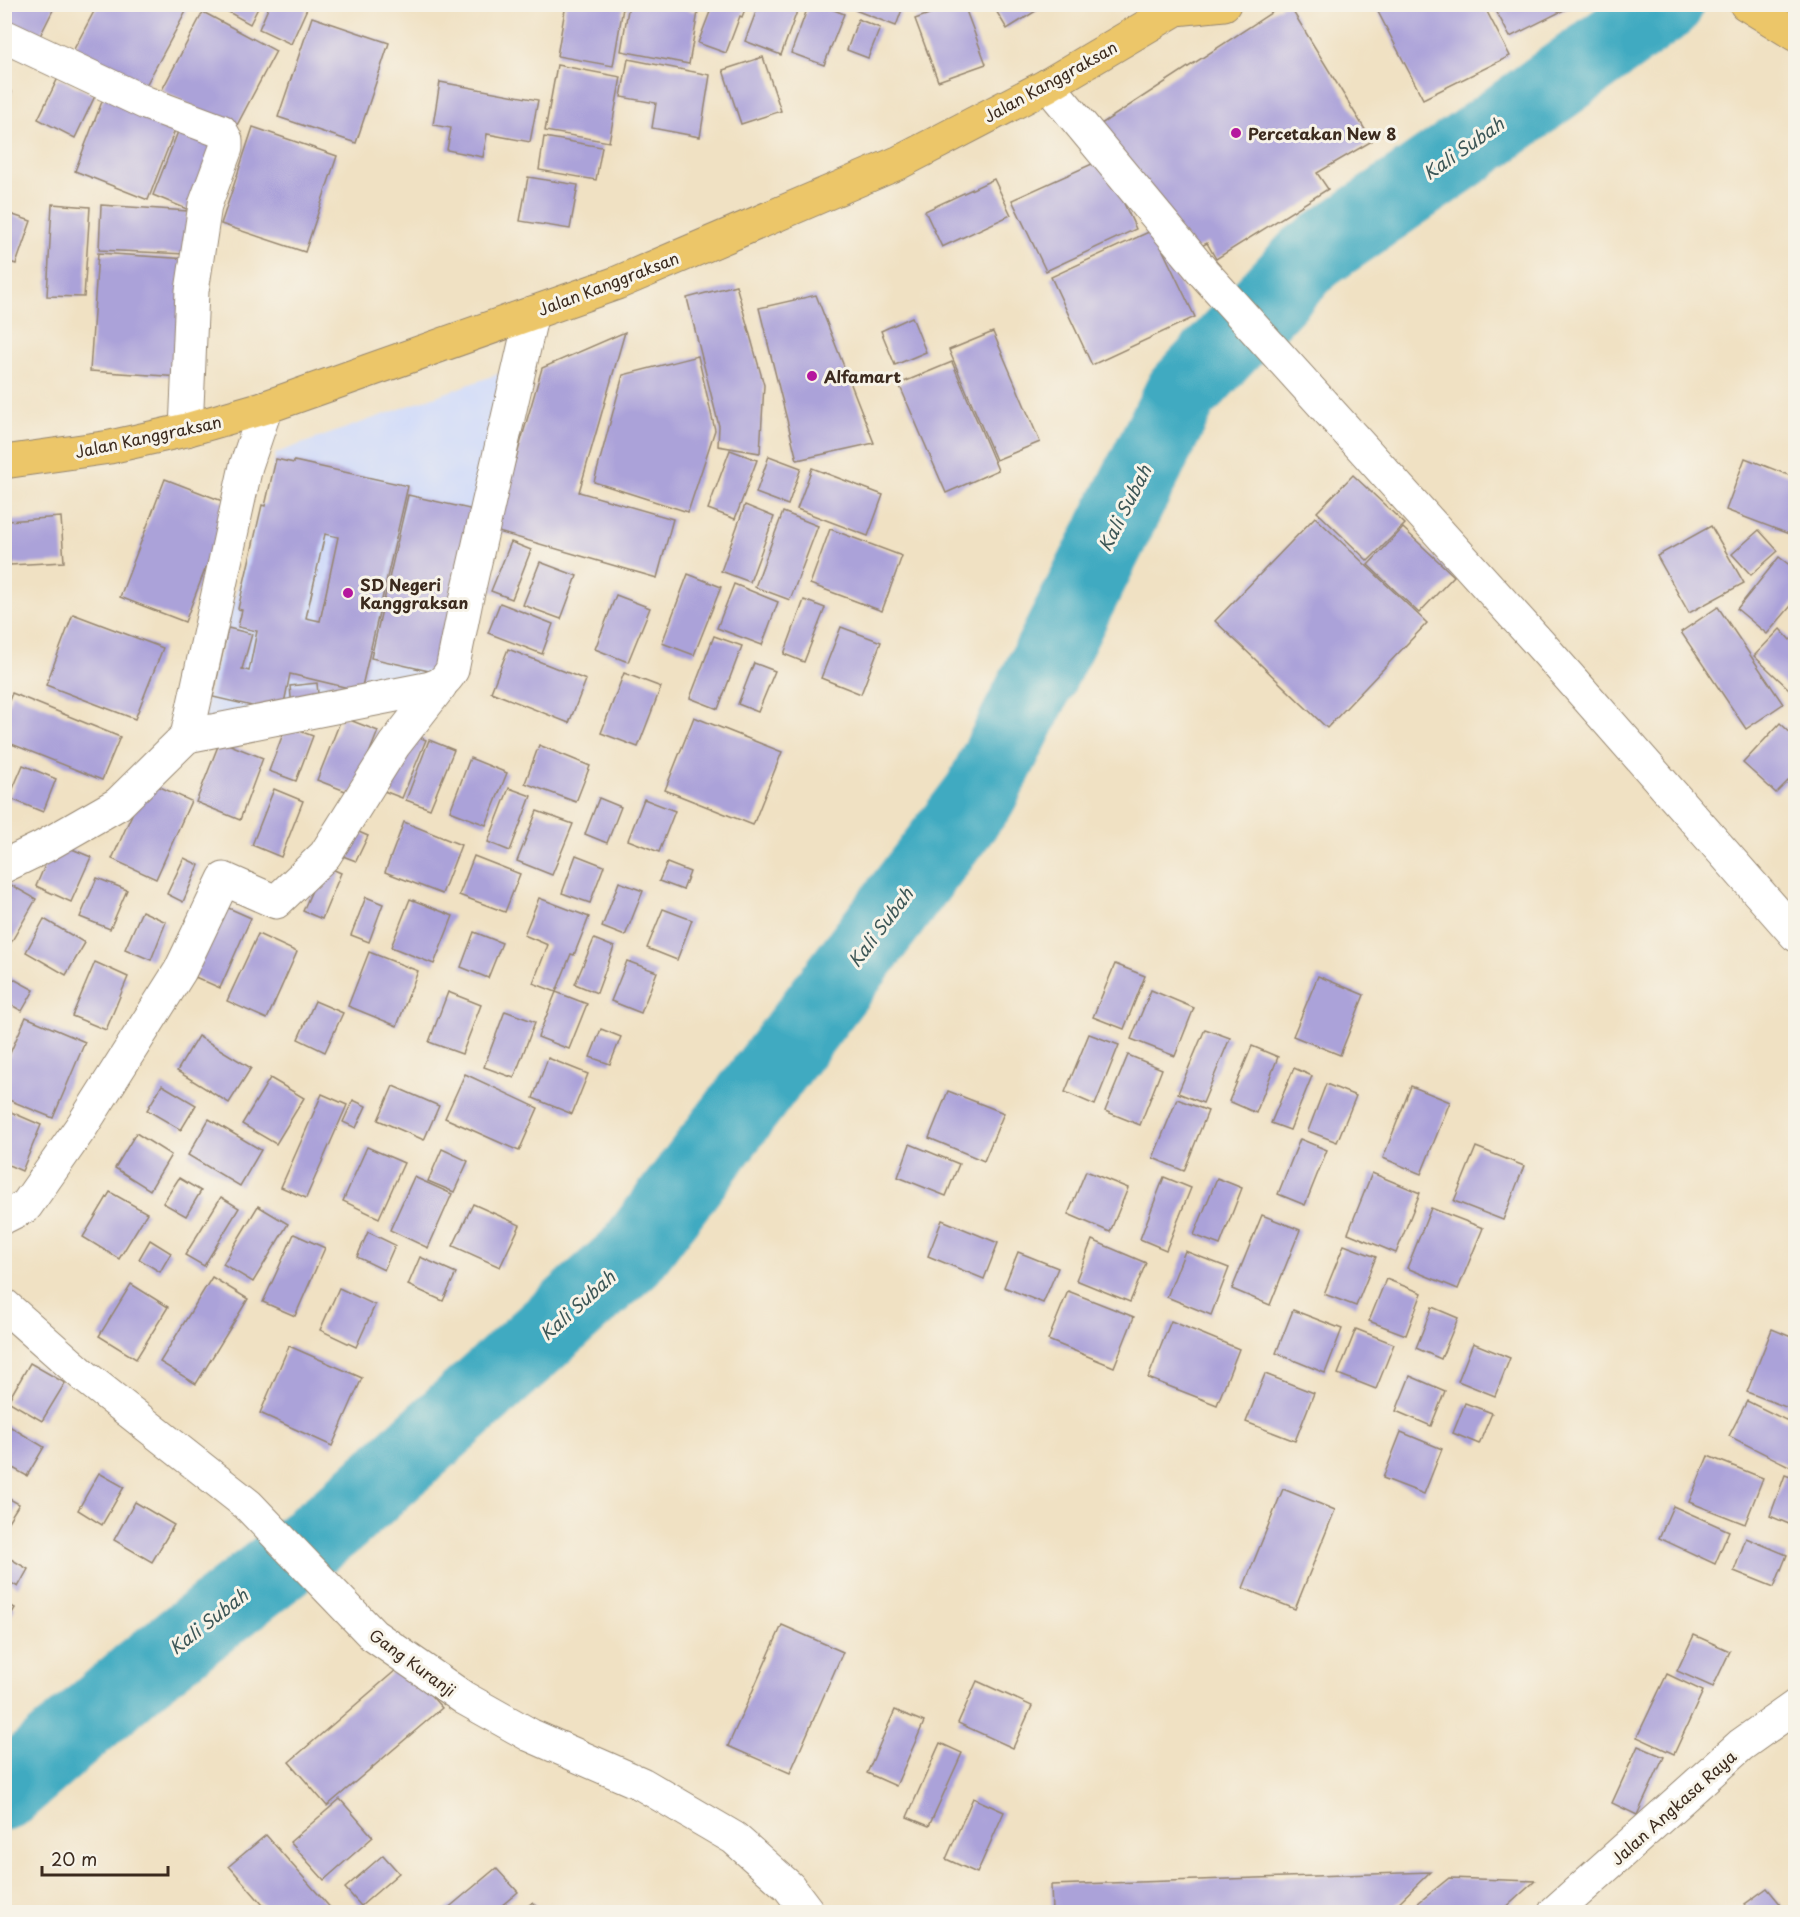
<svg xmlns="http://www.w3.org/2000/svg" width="1800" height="1917" viewBox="0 0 1800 1917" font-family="'Playpen Sans',sans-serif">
<rect width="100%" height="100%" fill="#f7f3e8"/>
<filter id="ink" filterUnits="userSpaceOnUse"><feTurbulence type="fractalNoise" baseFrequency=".0167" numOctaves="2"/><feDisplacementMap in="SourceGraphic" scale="12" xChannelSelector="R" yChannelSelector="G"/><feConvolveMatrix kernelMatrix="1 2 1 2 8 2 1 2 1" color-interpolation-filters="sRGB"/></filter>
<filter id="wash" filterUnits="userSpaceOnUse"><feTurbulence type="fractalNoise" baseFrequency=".008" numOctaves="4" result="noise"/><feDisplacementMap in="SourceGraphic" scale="24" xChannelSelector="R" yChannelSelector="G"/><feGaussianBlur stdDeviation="1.35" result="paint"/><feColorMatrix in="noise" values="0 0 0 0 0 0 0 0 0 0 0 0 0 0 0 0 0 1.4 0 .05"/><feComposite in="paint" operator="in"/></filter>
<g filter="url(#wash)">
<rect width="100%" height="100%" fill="#f0e1c3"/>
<!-- built -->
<polygon fill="#cfdafa" points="512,369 440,682 201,730 209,691 261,504 265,504 276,453"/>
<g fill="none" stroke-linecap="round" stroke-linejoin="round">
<!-- river -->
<polyline stroke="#41aac1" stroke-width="75" points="4,1793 141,1674 338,1520 630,1257 980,795 1182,393 1309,258 1469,147 1666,4"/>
</g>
<g id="blocks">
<!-- building -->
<g fill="#aba2d9" fill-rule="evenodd">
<polygon points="4,4 56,4 37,42 4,26"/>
<polygon points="98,4 190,4 144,89 73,51"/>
<polygon points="214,4 260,4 250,24"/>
<polygon points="270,4 309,4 291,44 259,29"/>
<polygon points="566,4 602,4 623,8 613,66 557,56"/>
<polygon points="629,4 659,4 698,12 689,64 621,51"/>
<polygon points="713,4 747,4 742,17 740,16 726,53 698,43"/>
<polygon points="759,4 799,6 781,55 745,41"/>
<polygon points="809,4 819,4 844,14 824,65 791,53"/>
<polygon points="857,4 904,4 896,26 855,10"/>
<polygon points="992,4 1047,4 1007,29"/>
<polygon points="1374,4 1483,4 1510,56 1423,99"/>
<polygon points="954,5 964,5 986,64 938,81 915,19"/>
<polygon points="1283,5 1289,5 1372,141 1317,173 1328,189 1216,259 1207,243 1194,250 1098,126"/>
<polygon points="1493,5 1574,5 1510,37"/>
<polygon points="203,12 276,51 235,129 162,90"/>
<polygon points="312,17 389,43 356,143 278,117"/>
<polygon points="858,19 880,28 868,58 847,50"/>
<polygon points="763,57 781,111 741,124 723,70"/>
<polygon points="628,59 710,75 700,137 652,128 656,103 621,97"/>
<polygon points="557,65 621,77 609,142 545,131"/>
<polygon points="58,78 95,96 75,138 38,119"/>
<polygon points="440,82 538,100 530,142 487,134 483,157 447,150 451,128 433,125"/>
<polygon points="4,88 12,92 4,107"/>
<polygon points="105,94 178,122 148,200 75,171"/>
<polygon points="181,124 222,141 194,212 153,195"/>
<polygon points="253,127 337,156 305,252 221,224"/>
<polygon points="544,137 602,147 596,180 539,170"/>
<polygon points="1103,159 1136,229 1046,271 1012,200"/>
<polygon points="528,177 578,185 570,229 520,221"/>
<polygon points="994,179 1011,215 942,247 925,211"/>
<polygon points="52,204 90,207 84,297 47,296"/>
<polygon points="101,205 188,211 185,254 99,250"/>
<polygon points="4,212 31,221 16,264 4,260"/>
<polygon points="1153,230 1195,317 1092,365 1051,277"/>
<polygon points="98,253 188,259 181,377 90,371"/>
<polygon points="736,285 764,385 760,453 718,446 719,426 687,298"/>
<polygon points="816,295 874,443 797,460 759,308"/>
<polygon points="912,317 926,352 895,365 881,331"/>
<polygon points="625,332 579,492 673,519 657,578 495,531 542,368"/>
<polygon points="993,332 1040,442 996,460 949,350"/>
<polygon points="698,356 715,430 688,512 594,482 623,375"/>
<polygon points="952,362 998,470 946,493 899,384"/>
<polygon points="730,450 757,460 735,519 708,509"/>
<polygon points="769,456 801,468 788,505 756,493"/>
<polygon points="1745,458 1796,478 1796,517 1789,534 1726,510"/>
<path d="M 276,459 L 294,463 L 294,461 L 408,486 L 361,691 L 290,674 L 282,713 L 213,697 L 228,628 L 252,634 L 242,669 L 249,671 L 257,631 L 238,627 L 242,610 L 238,609 L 262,505 L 265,506 ZM 325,534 L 338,537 L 320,621 L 306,618 Z"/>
<polygon points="812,468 883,495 868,536 797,509"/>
<polygon points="1353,475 1405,524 1368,561 1317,512"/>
<polygon points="165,479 230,504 185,622 120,597"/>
<polygon points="408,495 474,510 438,673 371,658"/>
<polygon points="745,505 774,517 750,582 721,571"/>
<polygon points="783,512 818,526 790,600 755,587"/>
<polygon points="61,517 64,562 10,565 7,521"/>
<polygon points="1315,517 1427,623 1327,728 1215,621"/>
<polygon points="1711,526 1744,583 1689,613 1657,556"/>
<polygon points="1403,528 1454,576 1419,613 1368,565"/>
<polygon points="830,529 902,556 882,611 810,584"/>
<polygon points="1759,530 1778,551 1751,575 1732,554"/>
<polygon points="511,542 531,550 512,599 491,591"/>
<polygon points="1779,557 1796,570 1796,600 1767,634 1737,609"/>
<polygon points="540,562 577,576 561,619 523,605"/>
<polygon points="688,574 721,587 694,655 662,643"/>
<polygon points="734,584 778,602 762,645 717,628"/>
<polygon points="616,595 650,608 628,662 595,649"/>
<polygon points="804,600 825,608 804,662 784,654"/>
<polygon points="500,603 553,624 542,654 488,633"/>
<polygon points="1718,607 1783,704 1746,729 1681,632"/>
<polygon points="73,614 163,648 135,719 46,685"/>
<polygon points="841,627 881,642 861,694 821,678"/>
<polygon points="1780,629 1790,640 1796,635 1796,689 1793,686 1790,690 1754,656"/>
<polygon points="714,636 742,646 718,709 690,698"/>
<polygon points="508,649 586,680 569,723 491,692"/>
<polygon points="754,663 775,671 758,712 738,704"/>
<polygon points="624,673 661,687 638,747 601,733"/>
<polygon points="317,683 319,705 292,708 290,686"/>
<polygon points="12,693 120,737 102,780 4,741 4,713"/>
<polygon points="342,717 378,731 353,794 317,780"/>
<polygon points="694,717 782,752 753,825 665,790"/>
<polygon points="1780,723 1796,738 1796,773 1776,793 1743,763"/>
<polygon points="286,726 313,736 296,781 269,771"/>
<polygon points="409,733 426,740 402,798 384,791"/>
<polygon points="429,740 454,750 430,809 406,800"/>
<polygon points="220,741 263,758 240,820 196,802"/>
<polygon points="539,745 590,766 576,802 525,783"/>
<polygon points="470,758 507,773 486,825 450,811"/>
<polygon points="23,765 56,779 43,812 9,798"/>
<polygon points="1796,777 1796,789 1789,783"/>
<polygon points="147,781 191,801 156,879 112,859"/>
<polygon points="509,788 531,796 510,851 488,842"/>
<polygon points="274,789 303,801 281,857 252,845"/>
<polygon points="599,798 621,807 607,843 585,834"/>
<polygon points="644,799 675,811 659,852 628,840"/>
<polygon points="537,811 573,824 552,875 517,861"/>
<polygon points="404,822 461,845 442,894 385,872"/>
<polygon points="347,827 368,836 356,861 335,853"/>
<polygon points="55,842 91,857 71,902 36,886"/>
<polygon points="576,855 604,866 590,903 562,893"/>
<polygon points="474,856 520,874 505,912 459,895"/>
<polygon points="184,858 199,865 183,902 167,894"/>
<polygon points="667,863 690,872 683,890 659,881"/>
<polygon points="323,865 341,873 322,919 303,911"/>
<polygon points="97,878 127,890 110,929 80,917"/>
<polygon points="4,881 36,899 9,946 4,943"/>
<polygon points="619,882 643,891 625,936 602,927"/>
<polygon points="366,897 383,904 369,942 351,935"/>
<polygon points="539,898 589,917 574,955 571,954 556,992 533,983 548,945 524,935"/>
<polygon points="410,899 453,916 434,964 391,947"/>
<polygon points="215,902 251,918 220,988 184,972"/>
<polygon points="663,909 692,920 677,960 647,948"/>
<polygon points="142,911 166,922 151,960 125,949"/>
<polygon points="44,919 85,943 66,975 26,952"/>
<polygon points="474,932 502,943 488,978 461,967"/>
<polygon points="258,934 297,952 267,1019 227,1001"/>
<polygon points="594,939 614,947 597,993 575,984"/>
<polygon points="369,952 418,971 397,1026 348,1006"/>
<polygon points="627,961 657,972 641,1013 611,1001"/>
<polygon points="95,962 128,977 106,1030 72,1016"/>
<polygon points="1115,964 1145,976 1124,1029 1093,1017"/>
<polygon points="8,976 34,990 22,1011 4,1001 4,981"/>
<polygon points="1318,976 1364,995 1340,1055 1293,1036"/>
<polygon points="1151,990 1194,1008 1175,1056 1131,1039"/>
<polygon points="448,992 481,1005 462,1054 429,1042"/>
<polygon points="556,992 587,1004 569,1049 538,1037"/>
<polygon points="315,1001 343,1013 325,1052 298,1039"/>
<polygon points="505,1011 535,1022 514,1078 484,1067"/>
<polygon points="26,1017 85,1042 53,1118 4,1098 4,1067"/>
<polygon points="601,1029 621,1037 610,1064 590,1057"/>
<polygon points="1205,1029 1230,1038 1203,1103 1178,1093"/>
<polygon points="1089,1034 1119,1045 1095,1105 1065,1092"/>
<polygon points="198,1036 251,1068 229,1103 177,1071"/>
<polygon points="1252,1046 1278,1057 1256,1113 1229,1101"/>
<polygon points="1128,1055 1162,1069 1140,1125 1105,1111"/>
<polygon points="548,1058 588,1074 572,1114 533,1098"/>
<polygon points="1294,1068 1312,1076 1290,1130 1271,1123"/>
<polygon points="465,1074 538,1108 519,1151 445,1118"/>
<polygon points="270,1078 304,1098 276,1144 242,1124"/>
<polygon points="1326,1084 1356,1096 1337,1142 1308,1131"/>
<polygon points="162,1085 196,1105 181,1130 147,1110"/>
<polygon points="393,1086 439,1106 424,1140 378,1120"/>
<polygon points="1411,1086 1450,1102 1421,1174 1383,1158"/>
<polygon points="948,1091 1004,1113 984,1161 929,1138"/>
<polygon points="322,1094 347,1105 306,1198 281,1187"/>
<polygon points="1177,1099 1208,1111 1184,1171 1153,1158"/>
<polygon points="353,1100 366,1106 356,1128 343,1122"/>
<polygon points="4,1109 41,1125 22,1171 4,1163"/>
<polygon points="209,1119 261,1150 240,1186 188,1155"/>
<polygon points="136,1133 171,1155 150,1190 115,1168"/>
<polygon points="1300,1139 1327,1150 1305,1205 1278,1194"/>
<polygon points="910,1144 959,1164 946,1196 898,1177"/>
<polygon points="367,1147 404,1163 379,1218 343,1201"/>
<polygon points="1476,1147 1524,1166 1503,1220 1454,1201"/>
<polygon points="442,1149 468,1161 454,1192 428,1181"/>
<polygon points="1086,1171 1128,1188 1110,1232 1068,1214"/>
<polygon points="1372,1173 1420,1193 1396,1253 1348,1233"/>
<polygon points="414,1177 452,1194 428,1248 390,1230"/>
<polygon points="1164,1177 1191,1188 1166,1250 1140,1239"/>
<polygon points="179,1178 201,1191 186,1216 163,1203"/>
<polygon points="1217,1178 1242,1188 1220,1245 1194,1235"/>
<polygon points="110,1192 147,1213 119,1259 83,1237"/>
<polygon points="221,1197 239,1208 204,1266 185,1255"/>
<polygon points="473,1204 520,1225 500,1267 453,1246"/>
<polygon points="258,1206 288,1224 253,1282 223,1264"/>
<polygon points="1431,1208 1483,1228 1458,1289 1407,1268"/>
<polygon points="1262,1215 1300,1230 1270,1305 1232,1289"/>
<polygon points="942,1220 998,1243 984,1279 928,1256"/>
<polygon points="368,1232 395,1245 384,1270 357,1257"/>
<polygon points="294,1234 325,1248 295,1316 263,1302"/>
<polygon points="150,1240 171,1253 160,1272 139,1259"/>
<polygon points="1092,1240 1146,1263 1130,1302 1076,1280"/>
<polygon points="1344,1245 1376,1257 1356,1306 1324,1294"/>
<polygon points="1185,1251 1229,1268 1211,1315 1167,1297"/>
<polygon points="1018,1252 1058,1268 1043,1303 1004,1287"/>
<polygon points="420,1257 456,1273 443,1301 408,1285"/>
<polygon points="212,1277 248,1299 196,1384 160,1362"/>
<polygon points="1386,1279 1422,1293 1406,1335 1369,1321"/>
<polygon points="131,1284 168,1307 136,1359 99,1336"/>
<polygon points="339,1288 375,1305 356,1347 320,1330"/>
<polygon points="1068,1291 1134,1317 1114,1367 1048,1340"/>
<polygon points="1432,1307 1458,1318 1441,1359 1416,1348"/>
<polygon points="1293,1310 1342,1329 1325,1373 1276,1353"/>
<polygon points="1171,1321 1239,1349 1217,1405 1148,1378"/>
<polygon points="1356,1329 1394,1344 1376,1389 1338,1374"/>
<polygon points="1772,1329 1796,1339 1796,1411 1747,1392"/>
<polygon points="1473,1343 1510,1358 1495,1396 1458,1381"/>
<polygon points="289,1346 362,1378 332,1446 260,1413"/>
<polygon points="30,1363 65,1383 42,1421 8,1401"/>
<polygon points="1265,1374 1314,1393 1295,1441 1246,1422"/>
<polygon points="1410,1376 1445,1391 1431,1426 1396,1411"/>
<polygon points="1747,1401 1796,1425 1796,1457 1791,1467 1729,1436"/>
<polygon points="1465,1403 1492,1413 1479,1444 1453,1433"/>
<polygon points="4,1423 44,1447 27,1476 4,1463"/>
<polygon points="1401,1432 1442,1449 1424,1494 1383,1478"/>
<polygon points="1708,1456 1763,1478 1745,1524 1689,1502"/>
<polygon points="99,1473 124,1487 102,1525 78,1510"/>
<polygon points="1785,1475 1796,1479 1796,1527 1770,1516"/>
<polygon points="1283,1489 1335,1510 1295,1609 1243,1588"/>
<polygon points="4,1496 19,1504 4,1528"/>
<polygon points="135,1502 174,1525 152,1562 114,1540"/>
<polygon points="1673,1506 1729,1531 1715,1564 1659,1538"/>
<polygon points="1746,1538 1787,1555 1774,1587 1734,1571"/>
<polygon points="4,1555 28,1569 18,1587 4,1579"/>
<polygon points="4,1602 15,1608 4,1627"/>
<polygon points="782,1625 843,1652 790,1773 728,1746"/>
<polygon points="1694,1635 1730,1651 1713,1687 1677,1671"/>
<polygon points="403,1664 442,1708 327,1806 289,1762"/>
<polygon points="1667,1674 1703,1691 1674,1754 1637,1737"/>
<polygon points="977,1681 1032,1706 1013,1748 958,1723"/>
<polygon points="895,1710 924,1722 896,1786 867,1773"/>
<polygon points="940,1743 962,1753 929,1826 907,1817"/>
<polygon points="1638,1746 1664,1757 1637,1815 1612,1803"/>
<polygon points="973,1798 1004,1812 977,1873 946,1859"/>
<polygon points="340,1799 373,1837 324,1880 290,1842"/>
<polygon points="266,1835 334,1912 269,1912 229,1866"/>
<polygon points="383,1855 399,1873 361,1906 345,1888"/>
<polygon points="496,1868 518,1892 494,1912 448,1912 446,1910"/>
<polygon points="1430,1872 1389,1912 1052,1912 1051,1885"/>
<polygon points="1449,1878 1535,1881 1501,1912 1407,1912"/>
<polygon points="1767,1888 1787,1912 1751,1912 1745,1904"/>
<polygon points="533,1902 542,1912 520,1912"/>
</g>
</g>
</g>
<g filter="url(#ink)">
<use href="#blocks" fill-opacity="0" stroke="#968670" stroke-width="1.5"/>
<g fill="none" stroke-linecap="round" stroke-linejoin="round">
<!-- minor casing -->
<g stroke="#968670" stroke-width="35">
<g id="minor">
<polyline points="4,36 146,103 221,131 226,140 226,148 205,205 192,291 186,430"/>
<polyline points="1048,85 1204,273 1548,653 1796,935"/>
<path d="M 187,736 L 426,689 C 439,686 445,682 452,670 L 466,601 L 532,313"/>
<polyline points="4,866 43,847 118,804 187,736 246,466 266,407"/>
<polyline points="4,1217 26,1206 82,1126 180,971 224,879 276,902 325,855 394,745 440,686"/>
<polyline points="4,1305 83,1375 248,1505 373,1635 464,1698 530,1735 642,1784 734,1838 789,1887 808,1912"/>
</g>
</g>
<!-- tertiary casing -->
<g stroke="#968670" stroke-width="35">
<polyline id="tertiary" points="1555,1912 1741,1745 1796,1706"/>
</g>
<!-- trunk casing -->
<g stroke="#968670" stroke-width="35">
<g id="trunk">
<polyline points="1746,4 1796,35"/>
<polyline points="4,462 110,447 186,430 266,407 617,283 900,162 1048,85 1176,9 1224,4"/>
</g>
</g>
<!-- minor -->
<use href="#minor" stroke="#fff" stroke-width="33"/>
<!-- tertiary -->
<use href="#tertiary" stroke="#fff" stroke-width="33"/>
<!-- trunk -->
<use href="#trunk" stroke="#ecc669" stroke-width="33"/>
</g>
</g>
<!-- markers -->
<g fill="#b5179e" stroke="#f7f3e8" stroke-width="2">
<circle cx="1236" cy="133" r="6"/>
<circle cx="812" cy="376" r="6"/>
<circle cx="348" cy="593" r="6"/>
</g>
<g text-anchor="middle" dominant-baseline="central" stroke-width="6" stroke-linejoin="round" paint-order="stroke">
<!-- street labels -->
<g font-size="16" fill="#3b2a1e" stroke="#f7f3e8">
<text transform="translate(1050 81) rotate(-29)">Jalan Kanggraksan</text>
<text transform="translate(608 283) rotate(-21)">Jalan Kanggraksan</text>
<text transform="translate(148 436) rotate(-12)">Jalan Kanggraksan</text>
<text transform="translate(413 1662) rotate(36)">Gang Kuranji</text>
<text transform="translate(1673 1807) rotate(-42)">Jalan Angkasa Raya</text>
</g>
<!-- poi labels -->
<g font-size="16" font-weight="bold" fill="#3b2a1e" stroke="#f7f3e8" text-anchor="start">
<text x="1248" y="133">Percetakan New 8</text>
<text x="824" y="376">Alfamart</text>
<text x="360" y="584">SD Negeri<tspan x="360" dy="18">Kanggraksan</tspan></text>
</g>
<!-- water labels -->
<g font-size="18" font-style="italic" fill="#3d5757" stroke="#f7f3e8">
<text transform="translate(1463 148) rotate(-35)">Kali Subah</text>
<text transform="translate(1124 508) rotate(-63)">Kali Subah</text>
<text transform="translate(880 927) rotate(-53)">Kali Subah</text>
<text transform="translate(577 1305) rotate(-42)">Kali Subah</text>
<text transform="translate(208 1621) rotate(-38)">Kali Subah</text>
</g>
</g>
<!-- margin -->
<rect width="1800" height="1917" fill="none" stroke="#f7f3e8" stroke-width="24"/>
<!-- scale -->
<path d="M42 1866v9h126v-9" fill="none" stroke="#3b2a1e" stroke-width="3"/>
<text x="51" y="1866" font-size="18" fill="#3b2a1e" stroke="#f7f3e8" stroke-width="4.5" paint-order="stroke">20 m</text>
</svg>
